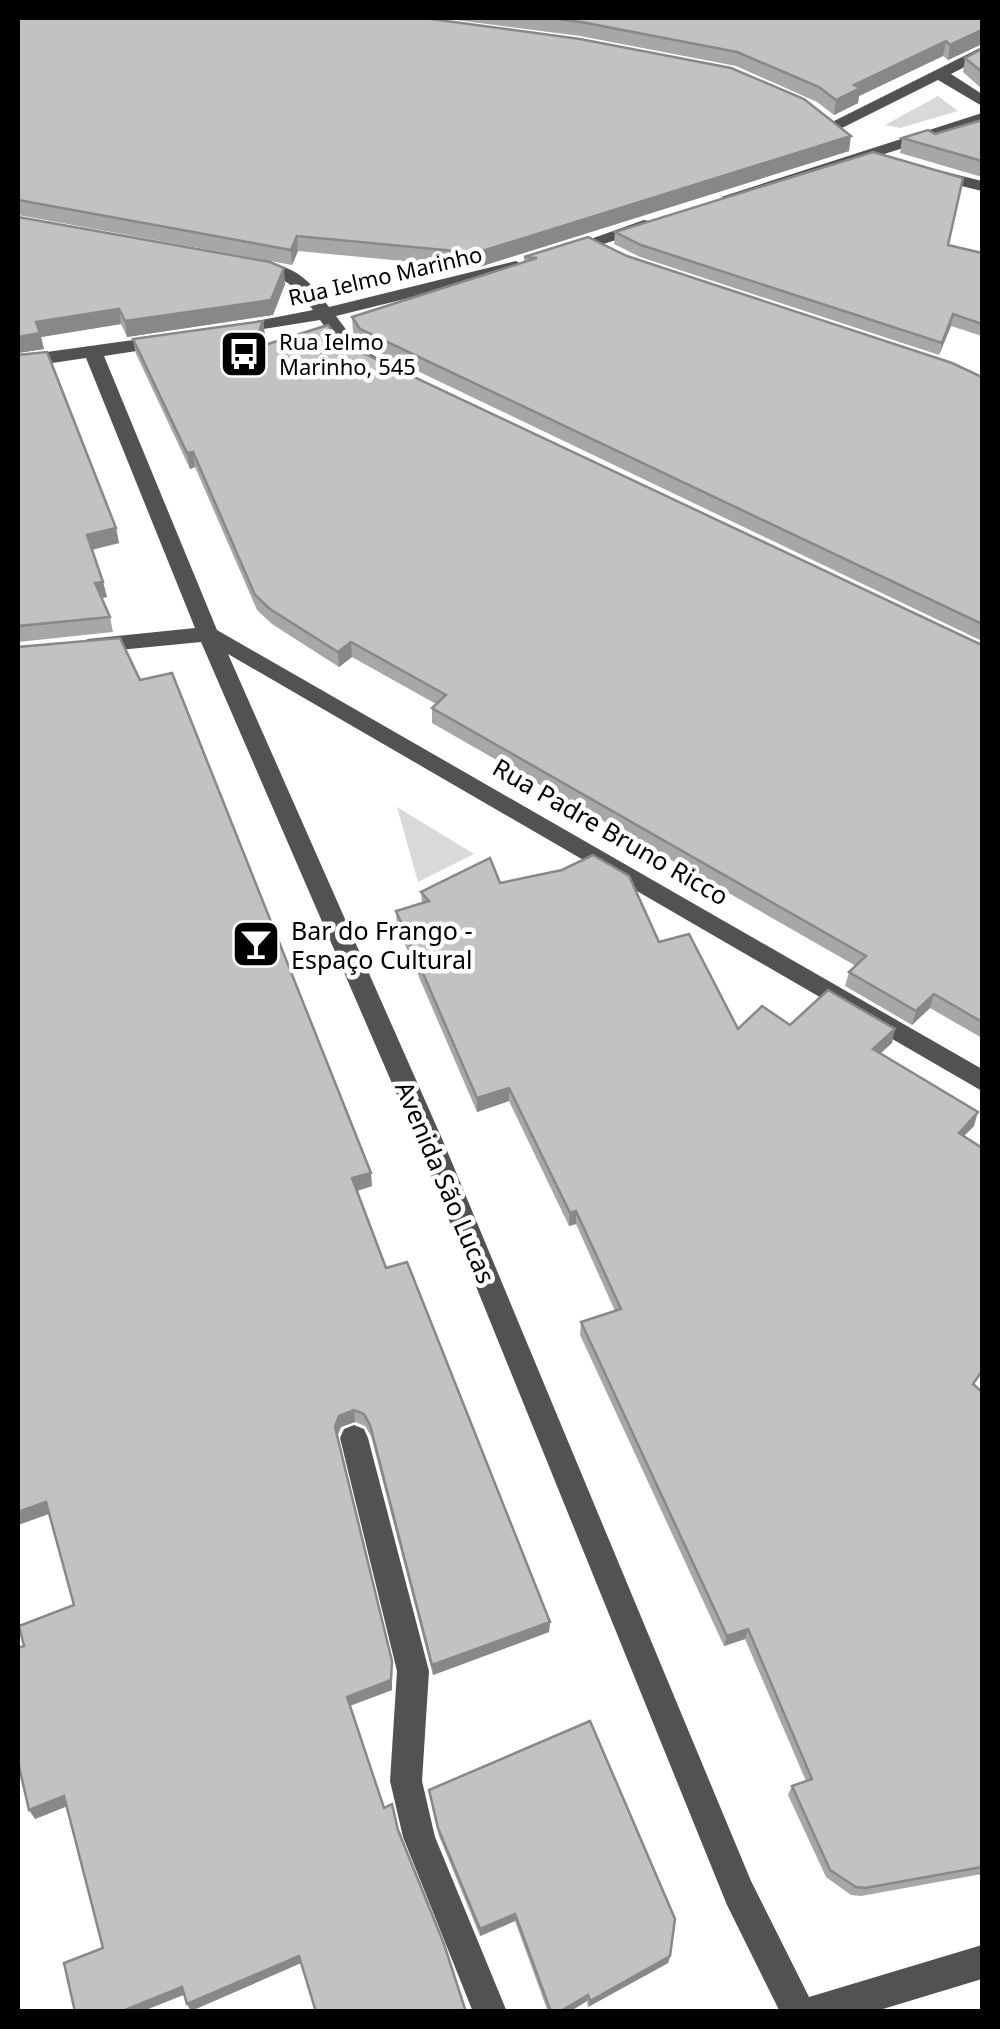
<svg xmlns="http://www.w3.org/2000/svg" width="1000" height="2029" viewBox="0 0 1000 2029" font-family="'Noto Sans',sans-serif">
<rect width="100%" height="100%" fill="#fff"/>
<!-- green -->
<g fill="#d9d9d9">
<polygon points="938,96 958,111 900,128 885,125"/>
<polygon points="397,807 474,854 418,882"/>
</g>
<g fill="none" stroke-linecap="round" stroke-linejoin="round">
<!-- minor -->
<g fill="#525252" fill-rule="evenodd">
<polygon points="982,47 982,58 951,74 982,94 982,106 938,80 840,129 826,125"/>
<polygon points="982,113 982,123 736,201 721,197"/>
<polygon points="930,168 982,181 982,191 924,177 924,169"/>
<polygon points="644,220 650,221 650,229 563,257 554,252"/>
<path d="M 251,259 C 294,267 303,272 329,307 L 516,261 L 525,266 L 522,270 L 336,316 L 359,347 L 383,361 L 374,367 L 345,355 L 320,320 L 226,335 L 226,327 L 313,310 C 290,279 282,277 245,268 L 242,264 Z"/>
<polygon points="169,335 176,337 176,345 104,356 217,630 982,1069 982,1091 228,654 443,1141 751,1881 809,1997 982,1945 982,1979 873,2012 780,2012 727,1905 417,1141 201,642 88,653 77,646 88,639 195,628 86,358 18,368 18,356"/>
<polygon points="354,1425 364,1429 368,1438 429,1671 422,1781 435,1837 507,2012 473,2012 403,1837 390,1781 397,1671 340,1438 344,1429"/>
</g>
</g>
<!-- wall -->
<g fill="#a7a7a7">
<polygon points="18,18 849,151 476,268 298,251 292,265 18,215"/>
<polygon points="441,18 982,18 982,44 948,60 943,56 859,96 858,103 834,115 817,102 736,66 580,36"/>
<polygon points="982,49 982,89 963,72 965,58"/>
<polygon points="982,120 982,177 900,153 902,138 935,134"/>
<polygon points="18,217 285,284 273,315 127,337 121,324 41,337 44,349 18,353"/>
<polygon points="615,232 948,245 982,253 982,336 951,326 939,355 640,257 614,244"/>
<polygon points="627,256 982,377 982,641 361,344 353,332 352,317 524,263 524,257"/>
<polygon points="263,321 265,336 261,346 342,343 982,645 982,1038 930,1008 912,1025 845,986 849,972 856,966 432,723 432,708 436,704 352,657 339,667 272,624 257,610 195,467 190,469 136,354 133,339"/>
<polygon points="18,355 116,528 119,543 92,550 103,582 107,597 101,598 110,617 113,632 18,642"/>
<polygon points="18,647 372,1186 357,1191 386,1268 550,1622 549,1632 433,1675 371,1436 365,1426 355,1422 341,1427 337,1437 392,1661 392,1690 350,1706 301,1963 191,2011 184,1994 103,1948 67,1806 35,1819 24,1646 74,1605 49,1514 18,1525"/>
<polygon points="500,883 659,942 738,1029 790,1025 892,1043 880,1053 974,1126 964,1136 975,1386 982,1392 982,1874 861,1896 851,1895 826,1877 788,1795 792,1786 806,1781 745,1639 724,1646 580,1335 581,1322 615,1311 576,1224 569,1226 509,1101 477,1112 397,926 396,911 422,903 421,892"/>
<polygon points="429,1790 670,1956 668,1963 588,2007 587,2001 569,2012 548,2012 515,1921 480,1936 439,1836"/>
</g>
<!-- shaded-wall -->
<g fill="#888">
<polygon points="982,30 982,44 948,60 950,45"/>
<polygon points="946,41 943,56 859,96 858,103 834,115 836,100 854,85"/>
<polygon points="851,136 849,151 476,268 476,253"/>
<polygon points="297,236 298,251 292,265 291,250"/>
<polygon points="284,268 285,284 273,315 127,337 125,321"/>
<polygon points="119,309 121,324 41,337 44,349 18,353 18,337 36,322"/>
<polygon points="953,314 951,326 939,355 942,343"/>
<polygon points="263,321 265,336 254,364 252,349"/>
<polygon points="193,452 195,467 190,469 187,453"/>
<polygon points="116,528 119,543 90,550 87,535"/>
<polygon points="103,582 107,597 98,599 95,583"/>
<polygon points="351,642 352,657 339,667 338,652"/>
<polygon points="934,994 930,1008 912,1025 916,1011"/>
<polygon points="895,1029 892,1043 870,1063 873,1049"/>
<polygon points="509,1088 509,1101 477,1112 477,1098"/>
<polygon points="978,1112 974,1126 954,1146 959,1133"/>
<polygon points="371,1173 372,1186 354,1192 352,1178"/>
<polygon points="576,1211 576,1224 569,1226 570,1213"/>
<polygon points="354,1410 355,1422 341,1427 336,1439 335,1427 339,1416"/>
<polygon points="46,1502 51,1513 18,1525 18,1512"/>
<polygon points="550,1622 549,1632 433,1675 432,1665"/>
<polygon points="748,1629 745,1639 724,1646 727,1636"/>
<polygon points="392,1661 392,1690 349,1706 347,1697"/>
<polygon points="64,1796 70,1805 35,1819 29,1810"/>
<polygon points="515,1914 515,1921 480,1936 480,1929"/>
<polygon points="299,1956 301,1963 191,2011 187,2004"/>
<polygon points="670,1956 668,1963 588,2007 590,2001"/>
<polygon points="182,1987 186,1994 141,2012 120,2012"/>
<polygon points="588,1995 587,2001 569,2012 559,2012"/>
</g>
<!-- building -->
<g fill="#c2c2c2" stroke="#888" stroke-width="2.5">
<polygon points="18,18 424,18 580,39 731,68 804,99 851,136 476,253 297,236 291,250 18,200"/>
<polygon points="550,18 982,18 982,30 950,45 946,41 854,85 860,88 836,100 819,87 737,52 581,22"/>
<polygon points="982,49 982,72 965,58"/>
<polygon points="982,120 982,161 902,138 928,130 935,134"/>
<polygon points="873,152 963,178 948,245 982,253 982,324 953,314 942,343 641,245 615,232"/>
<polygon points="18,217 270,262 284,268 271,300 125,321 119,309 36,322 40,333 18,337"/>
<polygon points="588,237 627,256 952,363 982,377 982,624 360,329 352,317 537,258 524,257"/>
<polygon points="263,321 252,349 328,325 342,343 982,645 982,1022 934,994 916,1011 849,972 866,956 432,708 446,695 351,642 338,652 270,609 255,595 193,452 187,453 133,339"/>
<polygon points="47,352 116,528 87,535 103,582 95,583 110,617 18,626 18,355"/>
<polygon points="120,638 140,680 172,673 371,1173 352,1178 386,1268 407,1262 550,1622 432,1665 370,1425 364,1414 354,1410 339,1416 335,1427 392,1661 391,1680 347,1697 384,1808 392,1804 398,1830 444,1944 466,2012 316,2012 299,1956 187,2004 182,1987 120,2012 75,2012 64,1963 103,1948 64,1796 29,1810 18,1762 18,1648 24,1646 19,1626 74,1605 46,1502 18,1512 18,647"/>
<polygon points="593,855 629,876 659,942 689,934 738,1029 762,1006 790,1025 828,990 895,1029 873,1049 978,1112 959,1133 982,1148 982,1371 973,1384 982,1392 982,1867 865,1888 856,1887 830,1870 792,1786 812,1779 748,1629 727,1636 581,1322 621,1309 576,1211 570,1213 509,1088 477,1098 396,911 429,901 421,892 490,858 500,883 562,870"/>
<polygon points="590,1721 675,1919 670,1956 590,2001 588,1995 559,2012 551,2012 515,1914 480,1929 438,1828 429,1790"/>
</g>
<!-- icons -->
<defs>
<g id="bus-square" transform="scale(2.5)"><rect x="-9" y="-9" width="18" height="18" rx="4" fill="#000" stroke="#fff"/><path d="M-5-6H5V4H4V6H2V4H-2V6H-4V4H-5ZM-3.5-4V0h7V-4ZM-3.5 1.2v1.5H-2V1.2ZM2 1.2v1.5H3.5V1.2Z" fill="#fff"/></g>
<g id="bar-square" transform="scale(2.5)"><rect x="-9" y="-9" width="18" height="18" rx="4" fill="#000" stroke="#fff"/><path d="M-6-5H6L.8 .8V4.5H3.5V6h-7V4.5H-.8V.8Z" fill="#fff"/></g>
</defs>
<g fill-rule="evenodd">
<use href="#bus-square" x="244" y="354"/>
<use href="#bar-square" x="256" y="944"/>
</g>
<g text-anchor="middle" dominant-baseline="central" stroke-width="9" stroke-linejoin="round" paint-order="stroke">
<!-- far-street labels -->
<g font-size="22" fill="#000" stroke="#fff">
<text transform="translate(385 275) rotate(-13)">Rua Ielmo Marinho</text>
</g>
<!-- far-poi labels -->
<g font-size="22" fill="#000" stroke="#fff" text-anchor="start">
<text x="279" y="341">Rua Ielmo<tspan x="279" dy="25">Marinho, 545</tspan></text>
</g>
<!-- street labels -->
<g font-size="25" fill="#000" stroke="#fff">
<text transform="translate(611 831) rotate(30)">Rua Padre Bruno Ricco</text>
<text transform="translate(446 1182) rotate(67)">Avenida São Lucas</text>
</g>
<!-- poi labels -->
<g font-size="25" fill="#000" stroke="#fff" text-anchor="start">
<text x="291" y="930">Bar do Frango -<tspan x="291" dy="29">Espaço Cultural</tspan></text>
</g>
</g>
<!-- border -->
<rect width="1000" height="2029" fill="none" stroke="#000000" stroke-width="40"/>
</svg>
